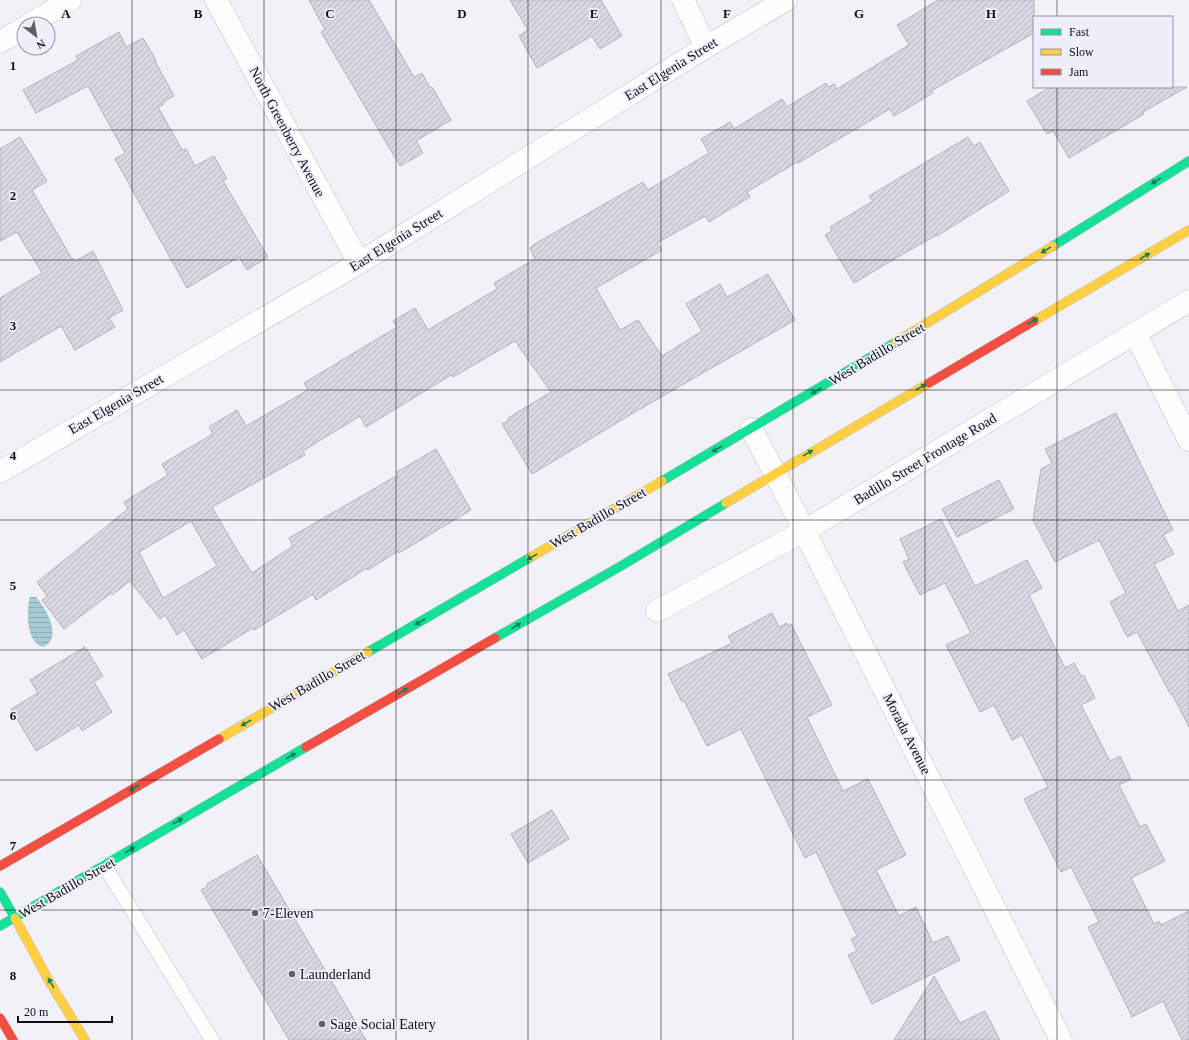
<svg xmlns="http://www.w3.org/2000/svg" width="1189" height="1040" viewBox="0 0 1189 1040" font-family="Georgia,serif">
<defs>
<pattern id="water-rules" width="6" height="5" patternUnits="userSpaceOnUse"><rect width="6" height="5" fill="#a8cbd3"/><path d="M0 2.5h6" fill="none" stroke="#8fadb4"/></pattern>
<pattern id="building-hatch" width="6" height="6" patternUnits="userSpaceOnUse"><rect width="6" height="6" fill="#d8d8e2"/><path d="M-1 1l2-2M0 6l6-6M5 7l2-2" fill="none" stroke="#b8b8c1"/></pattern>
</defs>
<rect width="100%" height="100%" fill="#f1f1f7"/>
<!-- water -->
<path fill="url(#water-rules)" d="M 30,597 L 36,597 C 45,607 64,638 43,647 C 26,643 26,610 30,597 Z"/>
<!-- building -->
<g fill="url(#building-hatch)" stroke="#b3b3b8" fill-rule="evenodd">
<polygon points="309,0 369,0 414,77 422,73 430,88 432,87 451,120 416,141 423,153 400,166 321,32 325,30"/>
<polygon points="510,0 601,0 622,36 600,49 592,36 537,68 519,36 528,30"/>
<path d="M 938,0 L 1034,0 L 1034,33 L 931,91 L 933,93 L 894,116 L 890,109 L 798,163 L 797,162 L 747,192 L 750,197 L 709,222 L 705,216 L 657,243 L 662,250 L 596,288 L 620,330 L 638,320 L 662,356 L 702,331 L 686,304 L 720,284 L 727,297 L 768,274 L 795,320 L 635,412 L 532,474 L 502,424 L 509,420 L 508,418 L 551,392 L 515,341 L 453,377 L 451,375 L 366,427 L 360,416 L 303,451 L 305,455 L 212,507 L 241,557 L 242,557 L 252,573 L 293,546 L 289,538 L 398,475 L 397,472 L 436,449 L 471,510 L 399,553 L 398,551 L 368,570 L 367,568 L 316,600 L 313,594 L 254,630 L 253,628 L 202,659 L 184,630 L 177,635 L 165,615 L 160,619 L 130,581 L 112,595 L 111,593 L 64,629 L 42,600 L 47,596 L 37,582 L 128,509 L 124,502 L 168,475 L 162,464 L 213,434 L 209,427 L 237,410 L 246,426 L 308,390 L 304,383 L 397,327 L 393,321 L 415,308 L 428,330 L 497,289 L 494,283 L 535,259 L 530,248 L 533,246 L 533,245 L 643,182 L 648,190 L 709,153 L 701,139 L 730,122 L 734,129 L 782,99 L 787,107 L 826,83 L 828,87 L 834,84 L 837,89 L 909,45 L 897,25 ZM 191,521 L 217,566 L 163,598 L 139,552 Z"/>
<polygon points="119,32 126,47 143,38 156,60 155,61 174,96 163,102 164,104 158,107 182,150 186,149 195,166 214,156 227,179 223,181 268,257 247,270 239,257 187,288 115,159 125,153 88,86 36,113 23,90 78,60 76,56"/>
<polygon points="1050,87 1187,87 1143,112 1144,114 1069,158 1053,131 1047,134 1027,101"/>
<polygon points="20,137 47,181 32,190 72,259 73,258 75,261 93,251 123,310 109,318 115,327 75,350 61,326 0,362 0,298 42,273 17,232 0,241 0,149"/>
<polygon points="968,137 974,146 980,142 1009,191 937,236 937,235 908,251 854,283 825,235 832,231 830,227 873,201 869,196"/>
<polygon points="1116,413 1173,530 1163,535 1174,554 1154,564 1178,611 1189,605 1189,727 1172,694 1171,695 1137,632 1127,637 1110,602 1126,593 1099,540 1055,562 1033,520 1041,469 1052,463 1045,449"/>
<polygon points="999,480 1014,509 957,537 942,509"/>
<polygon points="941,519 975,586 1027,560 1042,588 1029,595 1065,668 1074,663 1081,676 1084,676 1095,698 1081,705 1110,761 1120,756 1131,779 1119,785 1140,827 1146,824 1165,861 1131,878 1154,924 1159,921 1161,925 1189,911 1189,1040 1182,1040 1163,1001 1132,1017 1088,927 1099,922 1071,867 1061,872 1024,799 1048,787 1022,735 1012,740 994,705 980,712 946,645 971,633 945,583 920,595 903,562 909,559 900,539"/>
<polygon points="772,613 779,627 787,623 788,626 791,624 832,705 807,717 843,791 868,779 906,855 876,870 899,916 916,907 933,943 948,936 960,960 872,1004 848,955 857,951 851,939 857,936 816,852 805,858 741,729 707,746 684,701 682,702 668,674 732,643 728,636"/>
<polygon points="85,647 103,676 94,682 112,712 82,731 79,725 36,751 11,709 38,693 30,680"/>
<polygon points="552,810 569,839 528,863 511,834"/>
<polygon points="257,855 348,1009 366,1040 289,1040 201,890 208,886 207,884"/>
<polygon points="934,976 960,1023 985,1011 1000,1040 894,1040"/>
</g>
<g fill="none" stroke-linecap="round" stroke-linejoin="round">
<!-- lane casing -->
<g stroke="#c0c0c4" stroke-width="15">
<polyline id="lane" points="104,865 212,1040"/>
</g>
<!-- street casing -->
<g stroke="#c0c0c4" stroke-width="23">
<g id="street">
<polyline points="216,0 359,263"/>
<polyline points="683,0 706,47"/>
<polyline points="30,24 70,0"/>
<polyline points="0,42 24,28"/>
<polyline points="1135,333 1189,440"/>
<polyline points="751,429 775,473 1061,1040"/>
<polyline points="0,472 359,263 706,47 786,0"/>
<polyline points="657,611 804,531 1189,301"/>
</g>
</g>
<!-- fast casing -->
<g stroke="#c0c0c4" stroke-width="10">
<g id="fast">
<polyline points="1053,246 1189,161"/>
<polyline points="662,481 896,342"/>
<polyline points="495,638 621,566 726,503"/>
<polyline points="368,652 531,557"/>
<polyline points="0,892 15,918"/>
<polyline points="0,926 306,747"/>
</g>
</g>
<!-- slow casing -->
<g stroke="#c0c0c4" stroke-width="10">
<g id="slow">
<polyline points="1034,321 1189,230"/>
<polyline points="896,342 1053,246"/>
<polyline points="726,503 929,383"/>
<polyline points="531,557 662,481"/>
<polyline points="219,739 368,652"/>
<polyline points="15,918 49,981 85,1040"/>
</g>
</g>
<!-- jam casing -->
<g stroke="#c0c0c4" stroke-width="10">
<g id="jam">
<polyline points="929,383 1034,321"/>
<polyline points="306,747 495,638"/>
<polyline points="0,866 219,739"/>
<polyline points="0,1018 13,1040"/>
</g>
</g>
<!-- lane -->
<use href="#lane" stroke="#fdfdfe" stroke-width="14"/>
<!-- street -->
<use href="#street" stroke="#fdfdfe" stroke-width="22"/>
<!-- fast -->
<use href="#fast" stroke="#16e098" stroke-width="9"/>
<!-- slow -->
<use href="#slow" stroke="#ffcf43" stroke-width="9"/>
<!-- jam -->
<use href="#jam" stroke="#f24e42" stroke-width="9"/>
</g>
<!-- one-way arrows -->
<defs><path id="oneway-solid" d="M-6-.8H1V-3.2L6.5 0L1 3.2V.8H-6Z"/></defs>
<g fill="#13825c">
<use href="#oneway-solid" transform="translate(1156 181) rotate(148)"/>
<use href="#oneway-solid" transform="translate(1046 250) rotate(148)"/>
<use href="#oneway-solid" transform="translate(1145 256) rotate(-30)"/>
<use href="#oneway-solid" transform="translate(1033 321) rotate(-30)"/>
<use href="#oneway-solid" transform="translate(921 387) rotate(-30)"/>
<use href="#oneway-solid" transform="translate(816 391) rotate(149)"/>
<use href="#oneway-solid" transform="translate(717 449) rotate(150)"/>
<use href="#oneway-solid" transform="translate(808 453) rotate(-30)"/>
<use href="#oneway-solid" transform="translate(532 557) rotate(150)"/>
<use href="#oneway-solid" transform="translate(420 622) rotate(150)"/>
<use href="#oneway-solid" transform="translate(516 626) rotate(-30)"/>
<use href="#oneway-solid" transform="translate(403 691) rotate(-30)"/>
<use href="#oneway-solid" transform="translate(246 723) rotate(150)"/>
<use href="#oneway-solid" transform="translate(291 756) rotate(-30)"/>
<use href="#oneway-solid" transform="translate(134 788) rotate(150)"/>
<use href="#oneway-solid" transform="translate(178 821) rotate(-30)"/>
<use href="#oneway-solid" transform="translate(130 850) rotate(-31)"/>
<use href="#oneway-solid" transform="translate(51 983) rotate(-120)"/>
</g>
<!-- grid -->
<path fill="none" stroke="#0f0f13" stroke-width="1" stroke-opacity="0.55" d="M 132,0 L 132,1040M 264,0 L 264,1040M 396,0 L 396,1040M 528,0 L 528,1040M 661,0 L 661,1040M 793,0 L 793,1040M 925,0 L 925,1040M 1057,0 L 1057,17M 1057,87 L 1057,1040M 0,130 L 1189,130M 0,260 L 1189,260M 0,390 L 1189,390M 0,520 L 1189,520M 0,650 L 1189,650M 0,780 L 1189,780M 0,910 L 1189,910"/>
<!-- markers -->
<g fill="#5e5e63" stroke="#eeeffa" stroke-width="1.5">
<circle cx="255" cy="913" r="4"/>
<circle cx="292" cy="974" r="4"/>
<circle cx="322" cy="1024" r="4"/>
</g>
<g text-anchor="middle" dominant-baseline="central" stroke-width="3.5" stroke-linejoin="round" paint-order="stroke">
<!-- street labels -->
<g font-size="14" fill="#0f0f13" stroke="#eeeffa">
<text transform="translate(671 69) rotate(-32)">East Elgenia Street</text>
<text transform="translate(287 132) rotate(62)">North Greenberry Avenue</text>
<text transform="translate(396 240) rotate(-32)">East Elgenia Street</text>
<text transform="translate(877 354) rotate(-31)">West Badillo Street</text>
<text transform="translate(116 404) rotate(-30)">East Elgenia Street</text>
<text transform="translate(925 459) rotate(-31)">Badillo Street Frontage Road</text>
<text transform="translate(598 518) rotate(-30)">West Badillo Street</text>
<text transform="translate(317 681) rotate(-30)">West Badillo Street</text>
<text transform="translate(907 734) rotate(63)">Morada Avenue</text>
<text transform="translate(67 888) rotate(-30)">West Badillo Street</text>
</g>
<!-- poi labels -->
<g font-size="14" fill="#0f0f13" stroke="#eeeffa" text-anchor="start">
<text x="263" y="913">7-Eleven</text>
<text x="300" y="974">Launderland</text>
<text x="330" y="1024">Sage Social Eatery</text>
</g>
</g>
<g font-size="13" text-anchor="middle" font-weight="bold" fill="#0f0f13" stroke="#eeeffa" stroke-width="3.5" stroke-linejoin="round" paint-order="stroke">
<text x="66" y="18">A</text>
<text x="198" y="18">B</text>
<text x="330" y="18">C</text>
<text x="462" y="18">D</text>
<text x="594" y="18">E</text>
<text x="727" y="18">F</text>
<text x="859" y="18">G</text>
<text x="991" y="18">H</text>
<text x="13" y="70">1</text>
<text x="13" y="200">2</text>
<text x="13" y="330">3</text>
<text x="13" y="460">4</text>
<text x="13" y="590">5</text>
<text x="13" y="720">6</text>
<text x="13" y="850">7</text>
<text x="13" y="980">8</text>
</g>
<!-- legend -->
<rect x="1033" y="16" width="140" height="72" fill="#eeeffa" stroke="#95959e"/>
<rect x="1041" y="29" width="20" height="6" fill="#16e098" stroke="#95959e"/>
<text x="1069" y="36" font-size="12" fill="#0f0f13">Fast</text>
<rect x="1041" y="49" width="20" height="6" fill="#ffcf43" stroke="#95959e"/>
<text x="1069" y="56" font-size="12" fill="#0f0f13">Slow</text>
<rect x="1041" y="69" width="20" height="6" fill="#f24e42" stroke="#95959e"/>
<text x="1069" y="76" font-size="12" fill="#0f0f13">Jam</text>
<!-- north arrow -->
<g transform="translate(36 36) rotate(149)"><circle r="19" fill="#eeeffa" stroke="#95959e"/>
<path d="M0-3L7 15L0 10L-7 15Z" fill="#5e5e63"/>
<text y="-6" font-size="11" font-weight="bold" text-anchor="middle" fill="#0f0f13">N</text>
</g>
<!-- scale -->
<path d="M18 1016v6h94v-6" fill="none" stroke="#0f0f13" stroke-width="2"/>
<text x="24" y="1016" font-size="12" fill="#0f0f13" stroke="#eeeffa" stroke-width="3" paint-order="stroke">20 m</text>
</svg>
